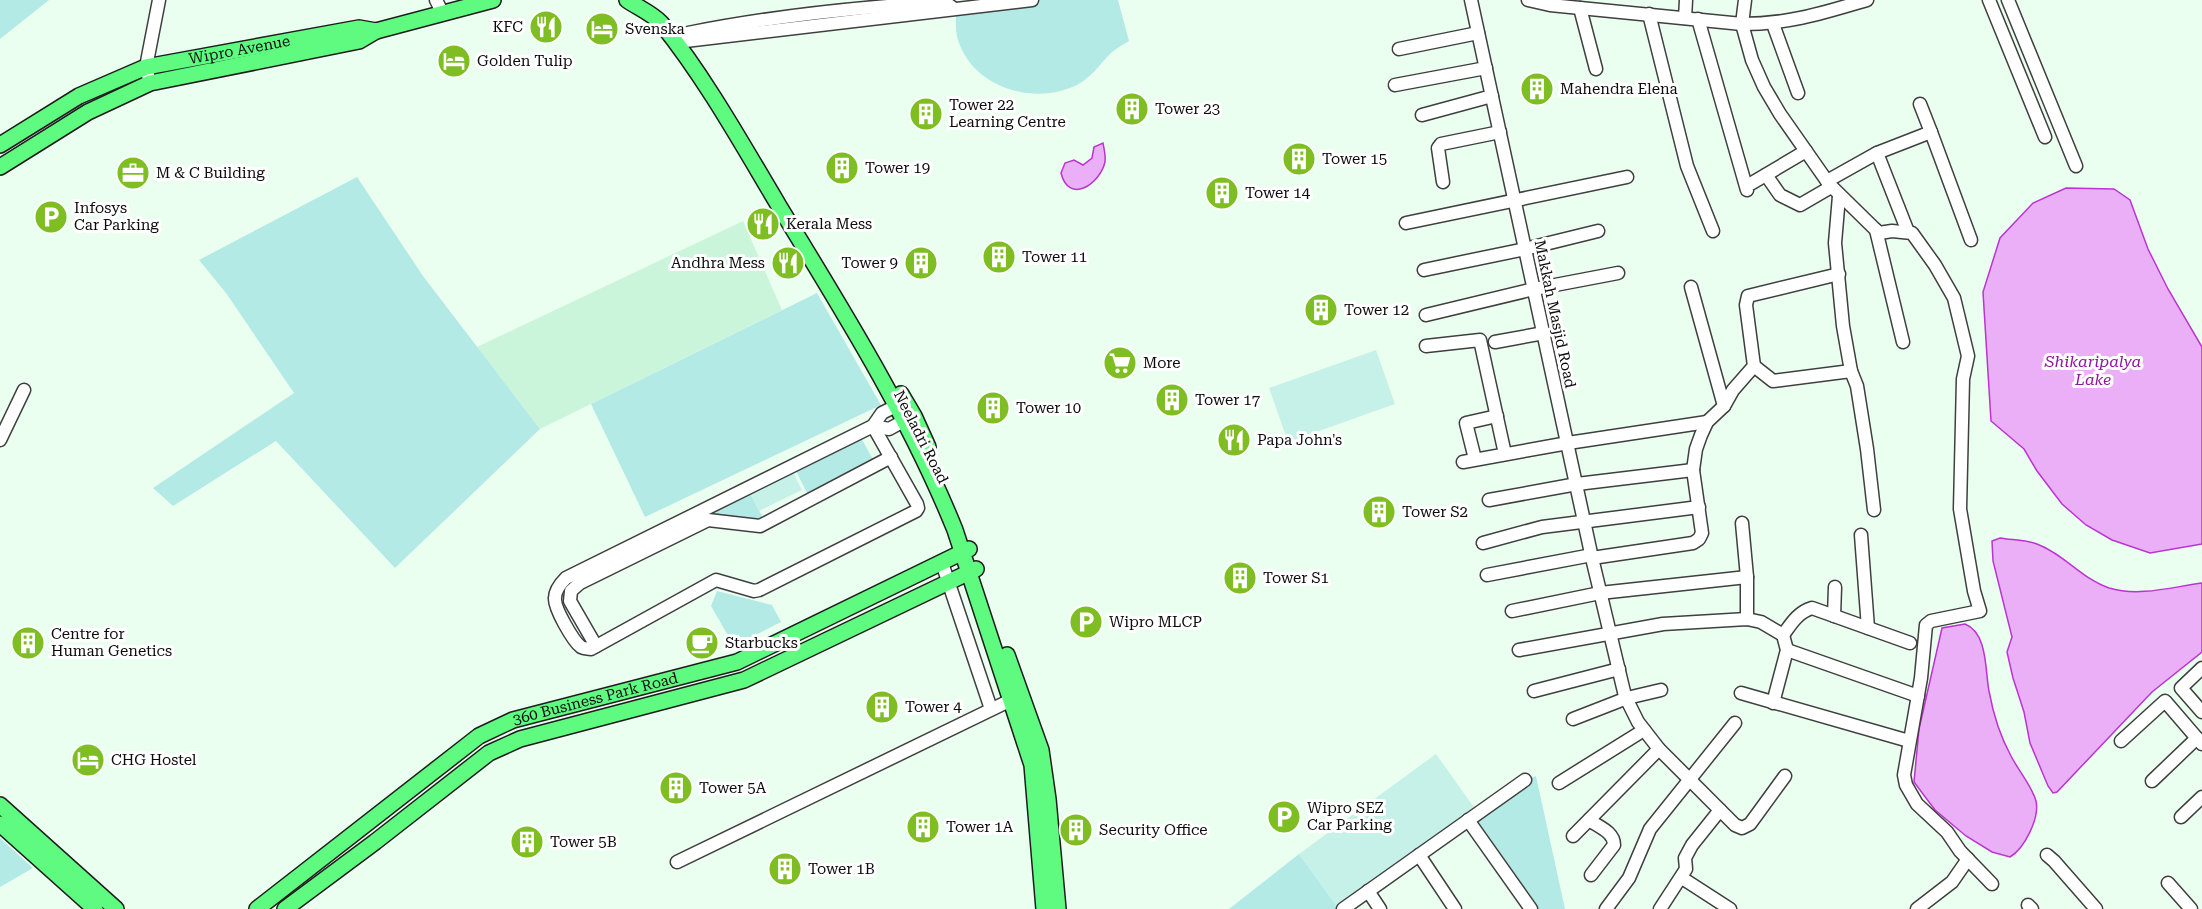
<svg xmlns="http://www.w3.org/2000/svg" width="2202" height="909" viewBox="0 0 2202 909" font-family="'Roboto Serif',serif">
<rect width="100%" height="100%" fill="#ebfff0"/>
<!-- farmland -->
<polygon fill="#cbf5db" points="743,221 782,310 540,429 477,347"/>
<!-- green -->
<g fill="#b4eae6">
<polygon points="0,0 49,0 0,39"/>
<path d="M 1032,0 L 1118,0 L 1129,41 C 1123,45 1115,49 1110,54 C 1099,65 1092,77 1077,85 C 1034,106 973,88 958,40 C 955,30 956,18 956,8 Z"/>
<polygon points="357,177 423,276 540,429 395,568 276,441 173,506 153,488 294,393 226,293 199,260"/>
<polygon points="817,293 881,405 645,517 591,404"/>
<polygon points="860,436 875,463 809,497 795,469"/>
<polygon points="749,491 764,520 706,513"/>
<polygon points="717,591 772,605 781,622 734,646 711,606"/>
<polygon points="1536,776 1565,909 1531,909 1468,820 1525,780"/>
<polygon points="0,838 33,868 0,887"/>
<polygon points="1299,854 1339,909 1229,909"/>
</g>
<!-- pitch -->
<g fill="#c6f1e8">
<polygon points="1376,350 1395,404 1288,442 1269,388"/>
<polygon points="792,470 802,490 759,511 749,491"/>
<polygon points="1436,754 1478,813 1339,909 1299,854"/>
</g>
<!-- water -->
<g fill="#ebaff7" stroke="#ba35cf" stroke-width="1.5">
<path d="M 1103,143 C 1104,149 1106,156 1105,162 C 1100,184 1069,205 1061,173 L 1065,163 L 1074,160 L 1083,165 L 1092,158 L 1094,147 Z"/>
<polygon points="2066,188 2114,189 2130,200 2148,249 2168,289 2202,347 2202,544 2150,553 2112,540 2086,525 2062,504 2037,471 2024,449 1991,421 1983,292 2000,238 2033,203"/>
<path d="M 2000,538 C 2012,540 2027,540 2037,544 C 2064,554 2082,579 2109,588 C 2139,597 2172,587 2202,583 L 2202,652 L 2152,692 L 2057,792 L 2053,793 L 2048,786 L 2030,743 L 2024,712 L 2013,678 L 2007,652 L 2012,637 L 1993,561 L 1992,541 Z"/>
<path d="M 1965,624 C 1988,633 1985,671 1989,691 C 1993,713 2000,736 2011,756 C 2018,770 2032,786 2036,801 C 2040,818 2024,849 2010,857 L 1992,852 L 1966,836 L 1935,810 L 1914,782 L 1919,729 L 1942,628 Z"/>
</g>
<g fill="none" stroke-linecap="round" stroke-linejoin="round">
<!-- minor casing -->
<g stroke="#3f3f3f" stroke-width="15">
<g id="minor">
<polyline points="436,0 443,14"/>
<polyline points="1471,0 1592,558 1625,696 1638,722 1659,749 1720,810 1692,845 1685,858 1686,869 1660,909"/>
<path d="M 1528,0 L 1550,5 L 1742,24 C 1789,24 1823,13 1867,0"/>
<polyline points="1745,0 1742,24 1752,60 1764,87 1780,114 1829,184 1879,233 1892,231 1912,233 1935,265 1954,298 1968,356 1963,379 1960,509 1974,591 1980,611 1931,621 1926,625 1921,678 1904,775 1906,785 1917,804 1947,832 1960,851 1992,884"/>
<polyline points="1989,0 2045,137"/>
<polyline points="2008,0 2076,166"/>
<polyline points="1580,8 1596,69"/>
<polyline points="1649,14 1687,166 1713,231"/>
<polyline points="1685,18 1686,0"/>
<polyline points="1698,19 1747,190"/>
<polyline points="1773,24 1798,93"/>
<path d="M 688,33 C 773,16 859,7 945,2 L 953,8"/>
<polyline points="677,42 1032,0"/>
<polyline points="1399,49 1478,33"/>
<polyline points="150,83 146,67 159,0"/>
<polyline points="1395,85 1486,68"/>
<polyline points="1920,104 1931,132"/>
<polyline points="1422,115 1492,96"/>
<polyline points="1877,153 1908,232"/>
<polyline points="1766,175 1780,195 1800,205 1831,187"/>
<polyline points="1827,181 1877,153 1931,132 1971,240"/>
<polyline points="1443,182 1438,148 1441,144 1500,132"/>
<polyline points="1752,183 1806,151"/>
<polyline points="1839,196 1835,243 1843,326 1851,371 1857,386 1867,449 1874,510"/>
<polyline points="1406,223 1627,177"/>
<polyline points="1876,230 1903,342"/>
<polyline points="1424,270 1525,249 1598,231"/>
<polyline points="1691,287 1724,406"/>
<polyline points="1426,315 1534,289 1618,273"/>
<polyline points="1495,342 1544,333"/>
<polyline points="1426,346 1480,340 1505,454"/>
<polyline points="1754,366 1773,381 1851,371"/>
<path d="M 873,426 L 917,504 L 918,508 L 916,511 L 759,590 L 754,591 L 716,580 L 591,649 C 587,648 585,649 581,647 C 573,641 554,608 555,598 C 555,590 561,583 566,578 L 873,426 L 882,413 L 904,402"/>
<polyline points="873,426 889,429 911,417"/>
<polyline points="0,440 24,390"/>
<polyline points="1475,459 1466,423 1497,416"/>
<polyline points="1463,462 1568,443 1707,422"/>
<polyline points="1489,500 1577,484 1693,470"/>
<polyline points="1742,523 1747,577 1747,619"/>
<polyline points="1861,535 1868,628"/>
<polyline points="1483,543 1542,527 1699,507"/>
<polyline points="1592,558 1693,543 1699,539 1702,533 1693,470 1696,449 1701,435 1707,422 1724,406 1733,390 1754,366 1746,305 1748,296 1839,274"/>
<polyline points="942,563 991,709"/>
<polyline points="1487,575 1592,555"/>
<polyline points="1512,611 1600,593 1747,577"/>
<polyline points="1834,616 1835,587"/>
<path d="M 1783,635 C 1791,624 1798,612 1812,608 L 1910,643"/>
<polyline points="596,646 570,601 571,591 580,583 708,520 760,526 891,457"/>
<polyline points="1519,650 1663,624 1747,619 1761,622 1783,635 1787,650 1773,703"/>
<polyline points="1787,650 1918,696"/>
<polyline points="2202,668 2181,688 2202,712"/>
<polyline points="1534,691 1619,669"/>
<polyline points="1741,693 1909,741"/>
<polyline points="1573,719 1627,698 1661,690"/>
<polyline points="2121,741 2165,701 2202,744"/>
<polyline points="2152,781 2197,738"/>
<polyline points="1559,783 1644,730"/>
<polyline points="1720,810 1735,825 1742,828 1750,824 1785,776"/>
<polyline points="2181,817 2202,797"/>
<polyline points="1468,820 1531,909"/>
<path d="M 1589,820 C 1599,827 1614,832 1614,845 L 1591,875"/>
<polyline points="1573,836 1659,749"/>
<polyline points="1419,855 1455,909"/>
<polyline points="2047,855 2054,861 2096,909"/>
<polyline points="677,862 1011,700"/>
<polyline points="1682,878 1730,909"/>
<polyline points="2168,883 2191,909"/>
<polyline points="1368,891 1380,909"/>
<polyline points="2028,905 2032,909"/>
<polyline points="1343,909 1525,780"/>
<polyline points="1606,909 1629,878 1650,829 1735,723"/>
<polyline points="1917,909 1952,882 1968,859"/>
</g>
</g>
<!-- major casing -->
<g stroke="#1d1d1d" stroke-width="18">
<g id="major">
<path d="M 627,0 C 637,7 653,14 661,23 C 706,79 742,144 779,206 C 843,311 909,416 955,530 L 1032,765 L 1044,909"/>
<path id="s1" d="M 0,145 L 79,96 L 146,67 L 359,28 L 376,31 L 493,0"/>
<polyline points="0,167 88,112 150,83 359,41 376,31"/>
<polyline points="901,394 914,416 928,447"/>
<polyline points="1007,655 1041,750 1048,799 1058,909"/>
<polyline points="0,805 116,909"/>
<polyline points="0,824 95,909"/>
<path id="s2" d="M 257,909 L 479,736 L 513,720 L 737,662 L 969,549"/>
<polyline points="285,909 375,842 489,753 520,739 744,680 976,569"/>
</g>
</g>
<!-- minor -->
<use href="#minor" stroke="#fff" stroke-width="12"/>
<!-- major -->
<use href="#major" stroke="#5ffb81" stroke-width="15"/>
</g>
<!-- icons -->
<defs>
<g id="restaurant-disc" transform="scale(1.725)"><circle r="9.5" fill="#7ebe22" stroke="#fff"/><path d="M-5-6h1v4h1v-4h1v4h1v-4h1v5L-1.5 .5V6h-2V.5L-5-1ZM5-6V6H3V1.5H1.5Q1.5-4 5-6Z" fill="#fff"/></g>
<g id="hotel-disc" transform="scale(1.725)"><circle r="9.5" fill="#7ebe22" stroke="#fff"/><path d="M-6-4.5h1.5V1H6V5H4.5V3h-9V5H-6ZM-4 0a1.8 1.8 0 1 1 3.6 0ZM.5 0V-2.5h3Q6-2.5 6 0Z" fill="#fff"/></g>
<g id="building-disc" transform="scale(1.725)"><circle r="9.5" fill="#7ebe22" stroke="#fff"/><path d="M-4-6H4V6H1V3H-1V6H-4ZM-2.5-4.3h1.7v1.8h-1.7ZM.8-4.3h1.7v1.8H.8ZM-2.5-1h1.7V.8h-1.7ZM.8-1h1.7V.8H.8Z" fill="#fff"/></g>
<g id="office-disc" transform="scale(1.725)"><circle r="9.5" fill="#7ebe22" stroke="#fff"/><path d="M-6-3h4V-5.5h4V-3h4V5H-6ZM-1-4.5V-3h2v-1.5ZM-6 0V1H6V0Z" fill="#fff"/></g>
<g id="parking-disc" transform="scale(1.725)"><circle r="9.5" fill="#7ebe22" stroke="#fff"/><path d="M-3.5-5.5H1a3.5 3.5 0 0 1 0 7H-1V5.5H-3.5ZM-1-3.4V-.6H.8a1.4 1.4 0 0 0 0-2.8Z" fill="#fff"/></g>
<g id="supermarket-disc" transform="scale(1.725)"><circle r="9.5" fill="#7ebe22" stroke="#fff"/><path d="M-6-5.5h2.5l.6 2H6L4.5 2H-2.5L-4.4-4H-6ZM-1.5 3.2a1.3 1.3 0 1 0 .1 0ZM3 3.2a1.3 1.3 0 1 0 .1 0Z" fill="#fff"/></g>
<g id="cafe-disc" transform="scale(1.725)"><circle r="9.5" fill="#7ebe22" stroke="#fff"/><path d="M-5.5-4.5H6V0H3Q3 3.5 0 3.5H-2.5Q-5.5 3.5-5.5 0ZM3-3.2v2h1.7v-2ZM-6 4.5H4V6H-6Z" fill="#fff"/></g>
</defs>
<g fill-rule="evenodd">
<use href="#restaurant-disc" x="546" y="27"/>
<use href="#hotel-disc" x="602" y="29"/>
<use href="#hotel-disc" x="454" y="61"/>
<use href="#building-disc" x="1537" y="89"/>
<use href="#building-disc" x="1132" y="109"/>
<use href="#building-disc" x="926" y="114"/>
<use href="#building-disc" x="1299" y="159"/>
<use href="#building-disc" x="842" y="168"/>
<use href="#office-disc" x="133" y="173"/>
<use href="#building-disc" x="1222" y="193"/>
<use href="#parking-disc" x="51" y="217"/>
<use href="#restaurant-disc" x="763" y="224"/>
<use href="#building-disc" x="999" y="257"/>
<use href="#restaurant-disc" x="788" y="263"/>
<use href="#building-disc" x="921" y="263"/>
<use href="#building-disc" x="1321" y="310"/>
<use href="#supermarket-disc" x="1120" y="363"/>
<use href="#building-disc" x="1172" y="400"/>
<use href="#building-disc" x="993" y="408"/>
<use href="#restaurant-disc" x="1234" y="440"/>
<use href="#building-disc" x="1379" y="512"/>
<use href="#building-disc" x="1240" y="578"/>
<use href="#parking-disc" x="1086" y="622"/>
<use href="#building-disc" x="28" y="643"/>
<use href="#cafe-disc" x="702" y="643"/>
<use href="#building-disc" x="882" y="707"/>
<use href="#hotel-disc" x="88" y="760"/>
<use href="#building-disc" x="676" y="788"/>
<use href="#parking-disc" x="1284" y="817"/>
<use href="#building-disc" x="923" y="827"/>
<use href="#building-disc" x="1076" y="830"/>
<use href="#building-disc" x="527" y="842"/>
<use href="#building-disc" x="785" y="869"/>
</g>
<g text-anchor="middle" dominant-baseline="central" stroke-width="6" stroke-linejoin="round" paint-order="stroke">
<!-- poi labels -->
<g font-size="15" fill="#0c0c0c" stroke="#fff" text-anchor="start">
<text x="523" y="27" text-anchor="end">KFC</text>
<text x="625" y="29">Svenska</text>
<text x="477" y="61">Golden Tulip</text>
<text x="1560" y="89">Mahendra Elena</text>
<text x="949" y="105">Tower 22<tspan x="949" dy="17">Learning Centre</tspan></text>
<text x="1155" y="109">Tower 23</text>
<text x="1322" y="159">Tower 15</text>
<text x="865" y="168">Tower 19</text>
<text x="156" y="173">M &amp; C Building</text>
<text x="1245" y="193">Tower 14</text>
<text x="74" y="208">Infosys<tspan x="74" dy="17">Car Parking</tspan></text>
<text x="786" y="224">Kerala Mess</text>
<text x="1022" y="257">Tower 11</text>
<text x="765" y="263" text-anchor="end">Andhra Mess</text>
<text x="898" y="263" text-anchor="end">Tower 9</text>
<text x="1344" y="310">Tower 12</text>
<text x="1143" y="363">More</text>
<text x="1195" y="400">Tower 17</text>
<text x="1016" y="408">Tower 10</text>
<text x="1257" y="440">Papa John's</text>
<text x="1402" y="512">Tower S2</text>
<text x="1263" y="578">Tower S1</text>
<text x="1109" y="622">Wipro MLCP</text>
<text x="51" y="634">Centre for<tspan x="51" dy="17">Human Genetics</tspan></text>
<text x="725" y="643">Starbucks</text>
<text x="905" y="707">Tower 4</text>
<text x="111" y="760">CHG Hostel</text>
<text x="699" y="788">Tower 5A</text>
<text x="1307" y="808">Wipro SEZ<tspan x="1307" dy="17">Car Parking</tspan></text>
<text x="946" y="827">Tower 1A</text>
<text x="1099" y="830">Security Office</text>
<text x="550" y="842">Tower 5B</text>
<text x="808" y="869">Tower 1B</text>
</g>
<!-- street labels -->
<g font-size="15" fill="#0c0c0c" stroke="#fff">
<text stroke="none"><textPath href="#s1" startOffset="261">Wipro Avenue</textPath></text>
<text transform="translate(1555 314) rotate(78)">Makkah Masjid Road</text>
<text transform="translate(921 437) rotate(63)">Neeladri Road</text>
<text stroke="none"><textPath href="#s2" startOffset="404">360 Business Park Road</textPath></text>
</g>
<!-- water labels -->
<g font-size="16" font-style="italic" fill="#91149f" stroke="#fff">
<text x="2093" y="361">Shikaripalya<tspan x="2093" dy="18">Lake</tspan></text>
</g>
</g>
</svg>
